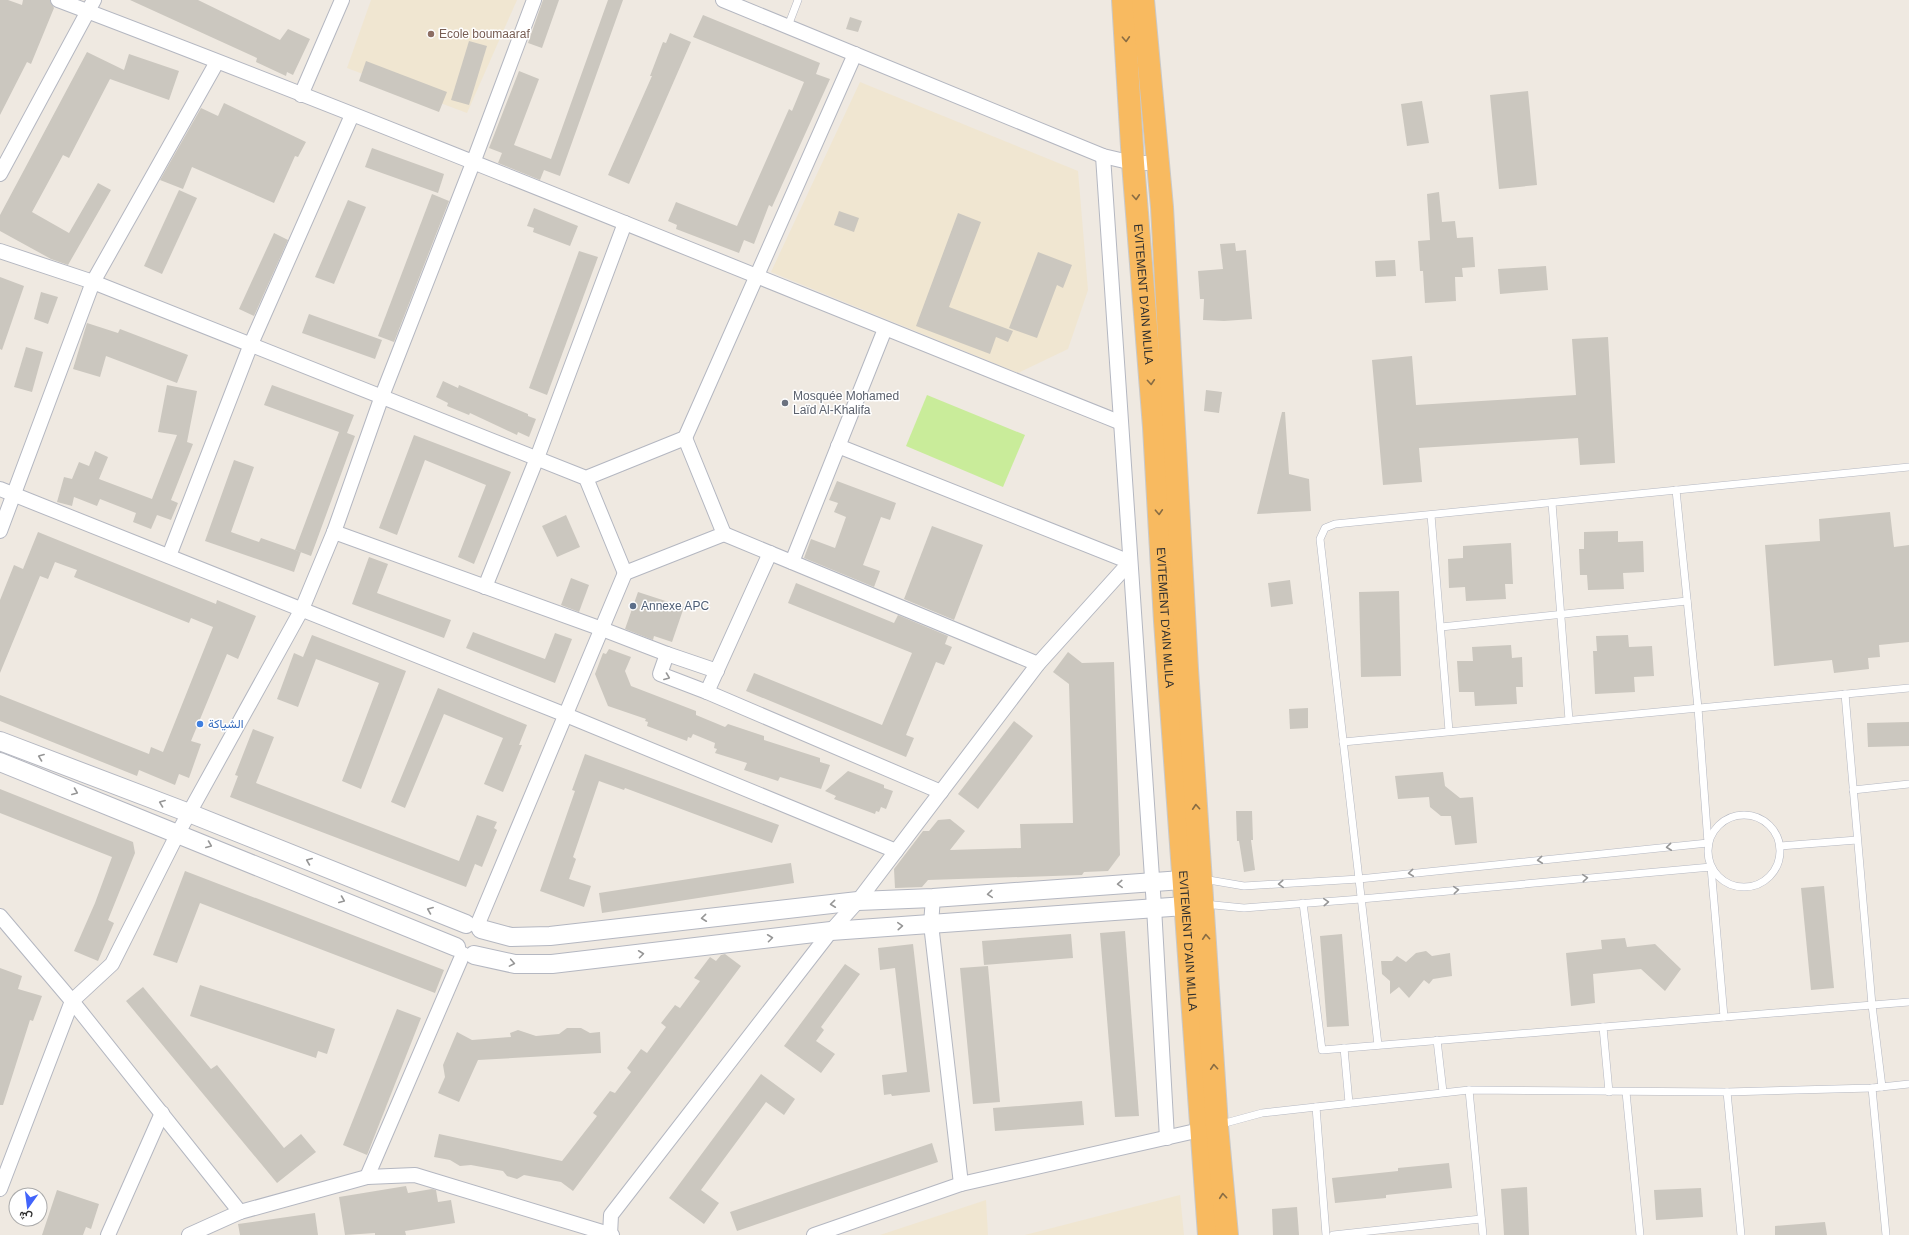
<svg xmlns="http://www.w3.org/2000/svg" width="1909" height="1235" viewBox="0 0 1909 1235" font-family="Arial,Vazirmatn,sans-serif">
<rect width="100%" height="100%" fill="#efe9e1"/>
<!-- education -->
<g fill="#f0e6d1">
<polygon points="371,0 517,0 467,113 347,68"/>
<polygon points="860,82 1078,171 1088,290 1068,349 1018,373 771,272"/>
<polygon points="1180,1195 1184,1235 1025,1235"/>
<polygon points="986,1200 988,1235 880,1235"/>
</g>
<!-- pitch -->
<polygon fill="#c9ec9a" points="927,395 1025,435 1003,487 906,446"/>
<!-- building -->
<g fill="#cbc7bf">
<polygon points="0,0 8,0 22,5 23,0 50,0 54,8 31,64 27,62 0,115"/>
<polygon points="130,0 198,0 280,40 288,29 310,39 293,75 287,72 286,76 256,62 257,58"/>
<polygon points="543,0 559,0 542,48 528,43"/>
<polygon points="608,0 623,0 560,176 544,170 540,180 498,163 502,153 489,148 519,71 539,79 514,145 551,159"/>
<polygon points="703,15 820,63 816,74 830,79 772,207 769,205 754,244 744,240 739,253 676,229 677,225 668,221 676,202 737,226 789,109 792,111 804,82 693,37"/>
<polygon points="850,17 862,21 858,32 846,29"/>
<polygon points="670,33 691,42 629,184 608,175 652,76 650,76 663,42 666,43"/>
<polygon points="469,41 487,46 469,105 451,100"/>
<polygon points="87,52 124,70 129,54 179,71 169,100 110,79 69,158 63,155 32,212 69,233 98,183 111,190 68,265 51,259 0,231 0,215"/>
<polygon points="366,61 447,92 439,112 359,81"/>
<polygon points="1528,91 1537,185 1499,189 1490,95"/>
<polygon points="1422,101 1429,143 1407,146 1401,104"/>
<polygon points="224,103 306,142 298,157 295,156 274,203 192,167 183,189 160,180 201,108 218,116"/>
<polygon points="372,148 444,174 438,193 365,167"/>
<polygon points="179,190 197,198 162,274 144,266"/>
<polygon points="1439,192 1442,222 1455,221 1457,238 1473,237 1475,267 1462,268 1463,277 1455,277 1456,301 1425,303 1423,271 1420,271 1418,241 1430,240 1427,194"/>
<polygon points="432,194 449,201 394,342 378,336"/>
<polygon points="348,200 366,207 334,284 315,277"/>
<polygon points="534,208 578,226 570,246 533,232 534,228 527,226"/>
<polygon points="839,211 859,218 854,232 834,225"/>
<polygon points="958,213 981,222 949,307 1013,331 1008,342 996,337 990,354 916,326"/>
<polygon points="274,233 288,240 254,316 239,309"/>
<polygon points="1235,243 1236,251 1246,250 1252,319 1224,321 1203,320 1204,299 1200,299 1198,271 1223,269 1220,244"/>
<polygon points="579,251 598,257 547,395 529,388"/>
<polygon points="1038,252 1072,265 1063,288 1057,285 1037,338 1009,328"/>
<polygon points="1395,260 1396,276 1376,277 1375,261"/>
<polygon points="1546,266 1548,290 1500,294 1498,269"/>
<polygon points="0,277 24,286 2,350 0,349"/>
<polygon points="41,292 58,297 48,324 34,319"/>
<polygon points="309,314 382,340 375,359 302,333"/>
<polygon points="87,323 118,333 120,329 188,355 177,383 106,356 100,377 73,369"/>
<polygon points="1608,337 1615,463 1580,465 1578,438 1419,448 1422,482 1383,485 1372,360 1412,356 1416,405 1576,395 1572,339"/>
<polygon points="26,347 43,352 32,392 14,387"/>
<polygon points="443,381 458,388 459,385 528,414 528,416 536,419 529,437 518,432 517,435 470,413 469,415 447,406 448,403 436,397"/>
<polygon points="167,385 197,391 187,442 193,444 171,500 178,503 171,520 157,515 151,529 133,522 136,513 100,499 97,506 74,497 72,506 57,502 64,477 72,479 79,462 89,466 95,451 108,457 99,479 152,499 177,435 158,432"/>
<polygon points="272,385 354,415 347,433 355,436 311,556 295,550 339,432 264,405"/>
<polygon points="1206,390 1222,392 1219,413 1204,411"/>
<polygon points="1282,412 1285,412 1289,474 1309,479 1311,511 1257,514"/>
<polygon points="414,435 511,472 474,564 458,557 486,485 425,460 397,535 379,528"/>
<polygon points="234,460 254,467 231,532 259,542 261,538 301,552 294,572 205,541"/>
<polygon points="837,481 896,503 890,520 881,517 863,565 880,571 874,587 804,558 811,539 835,548 846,517 834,512 838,503 829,500"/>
<polygon points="1890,512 1894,547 1909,545 1909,642 1879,645 1880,657 1868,658 1869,669 1834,673 1832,660 1774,666 1765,545 1820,541 1819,519"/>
<polygon points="566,515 580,547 557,557 542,526"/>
<polygon points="932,526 983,545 954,620 904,599"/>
<polygon points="1618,531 1618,542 1643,541 1644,572 1623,573 1624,589 1588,590 1587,575 1580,575 1579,549 1584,549 1584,532"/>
<polygon points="38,532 216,604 217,600 256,616 238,659 227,654 191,741 201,744 189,778 179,774 175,785 139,770 137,776 0,721 0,695 149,754 151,747 163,752 213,627 191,618 189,623 74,577 77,570 55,562 48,579 40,576 0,673 0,600 14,565 23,569"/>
<polygon points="1511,543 1513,584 1505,584 1506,599 1466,601 1465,587 1449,588 1448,559 1463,558 1463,546"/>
<polygon points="369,557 388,564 377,593 451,620 444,638 352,604"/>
<polygon points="571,578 589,585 579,612 561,605"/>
<polygon points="1290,580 1293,604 1271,607 1268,583"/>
<polygon points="796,583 894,623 898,615 948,636 945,644 952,647 944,665 936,662 906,735 914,738 906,757 746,691 754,673 882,725 912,653 788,603"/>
<polygon points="1399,591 1401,676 1361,677 1359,592"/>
<polygon points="638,592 684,607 672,642 654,636 653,640 625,629"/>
<polygon points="473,632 545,659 555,633 572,639 555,683 466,648"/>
<polygon points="312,635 406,671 361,789 342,781 379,683 316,659 298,707 277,699 294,653 303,657"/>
<polygon points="1628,635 1629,647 1652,646 1654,676 1634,677 1635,692 1595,694 1593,651 1597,651 1596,636"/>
<polygon points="1511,645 1512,658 1522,657 1523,687 1516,687 1517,704 1475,706 1474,692 1459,692 1457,661 1473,661 1472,647"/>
<polygon points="609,649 631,657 625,671 631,686 696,711 696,715 725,727 728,724 764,736 764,740 820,758 820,762 830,765 821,789 780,777 778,781 744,770 747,763 715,753 717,749 714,748 715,743 693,734 691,738 688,737 687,741 647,726 648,722 645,721 646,719 608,706 595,674 603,653 606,654"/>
<polygon points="1068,652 1082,663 1114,662 1120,855 1108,871 1084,872 1082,875 928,880 922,887 895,888 894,869 923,831 929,831 938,820 950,819 965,831 950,850 1021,848 1020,824 1073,823 1069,684 1053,672"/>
<polygon points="438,688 527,725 519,745 522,745 503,792 484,784 503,738 444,714 405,808 391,802"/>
<polygon points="1308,708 1308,728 1290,729 1289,709"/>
<polygon points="1014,721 1033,736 978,809 958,794"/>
<polygon points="1909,722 1909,746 1868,747 1867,723"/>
<polygon points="253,729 274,737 256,783 459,861 477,815 497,822 494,828 497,830 482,867 475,864 466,887 230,797 238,776 235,775"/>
<polygon points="585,754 779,825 772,843 625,788 624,790 599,781 573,857 576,859 569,879 591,886 584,907 540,891 575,791 572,790"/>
<polygon points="848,771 884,785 884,788 893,791 886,809 881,807 879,812 876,811 875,814 834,799 836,796 825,791"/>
<polygon points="1443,772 1445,786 1460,798 1473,797 1477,843 1455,845 1451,816 1441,816 1430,807 1429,797 1398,799 1395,776"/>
<polygon points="0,789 133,842 135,853 108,920 114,923 98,961 74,951 95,903 112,857 0,813"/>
<polygon points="1236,811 1252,811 1253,840 1251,840 1255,870 1244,872 1239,841 1237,841"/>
<polygon points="791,863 794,883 602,913 599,893"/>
<polygon points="185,871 444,970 435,993 200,903 177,963 153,955"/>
<polygon points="1824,886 1834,988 1811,990 1801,888"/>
<polygon points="1125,931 1139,1116 1115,1117 1100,933"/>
<polygon points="1071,934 1073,958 984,965 982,941"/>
<polygon points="1342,934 1349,1026 1327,1027 1320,936"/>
<polygon points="1625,938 1627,947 1655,944 1681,969 1665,991 1641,969 1593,974 1595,1003 1571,1006 1566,953 1602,949 1601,940"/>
<polygon points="913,944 930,1092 892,1096 891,1094 884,1095 882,1075 907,1072 895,968 880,970 878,948"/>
<polygon points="1426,951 1432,956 1450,953 1452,976 1433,979 1429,984 1424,980 1409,998 1399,987 1390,994 1390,981 1382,974 1381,961 1392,961 1397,956 1406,962 1416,953"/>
<polygon points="725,954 741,966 573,1191 561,1182 524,1175 517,1179 507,1176 503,1171 471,1165 460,1166 450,1160 434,1157 439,1134 562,1161 597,1116 593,1113 610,1091 615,1093 631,1072 627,1068 641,1049 647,1053 666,1027 661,1023 675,1005 680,1008 700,981 694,978 710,957 716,961 721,955"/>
<polygon points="845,964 860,974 821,1027 824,1030 816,1041 835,1054 821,1073 784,1046"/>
<polygon points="988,966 1000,1102 973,1104 960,968"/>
<polygon points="0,968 22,976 18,989 42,996 33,1021 30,1020 3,1105 0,1105"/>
<polygon points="200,985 335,1029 327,1054 318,1051 316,1058 190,1016"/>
<polygon points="143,987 211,1069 217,1065 284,1148 301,1134 316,1152 277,1183 126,1001"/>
<polygon points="397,1009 421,1018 367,1155 343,1145"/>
<polygon points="567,1028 581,1028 590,1033 600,1032 601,1053 478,1060 459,1102 438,1093 445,1077 443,1065 457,1032 472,1040 511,1037 510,1033 518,1030 536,1036 559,1034"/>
<polygon points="761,1074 795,1099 784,1115 766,1102 701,1190 719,1203 704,1224 669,1198"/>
<polygon points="1082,1101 1084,1125 995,1131 993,1108"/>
<polygon points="932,1143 938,1162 737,1231 730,1212"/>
<polygon points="1449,1163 1452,1188 1386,1195 1386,1198 1335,1203 1332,1178 1398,1171 1398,1168"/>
<polygon points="406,1186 408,1193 432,1189 436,1190 438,1202 451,1200 455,1223 405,1231 406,1235 375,1235 375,1233 345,1235 339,1197"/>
<polygon points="1527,1187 1529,1235 1504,1235 1501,1189"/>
<polygon points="1701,1188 1703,1217 1656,1220 1654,1190"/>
<polygon points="57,1190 99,1204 91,1229 86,1227 83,1235 42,1235"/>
<polygon points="1297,1207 1299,1235 1273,1235 1272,1209"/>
<polygon points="315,1213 318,1235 240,1235 238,1224"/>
<polygon points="1825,1222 1827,1235 1775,1235 1775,1226"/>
</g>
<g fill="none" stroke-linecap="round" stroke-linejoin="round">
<!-- service casing -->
<g stroke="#b4b7c1" stroke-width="8">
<g id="service">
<polyline points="788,26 798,0"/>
<polyline points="1552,503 1569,720"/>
<polyline points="1431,515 1449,731"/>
<polyline points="1441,627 1687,601"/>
<polyline points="1845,694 1872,1005 1882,1087"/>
<polyline points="1343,742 1909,688"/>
<polyline points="1853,790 1909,784"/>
<circle cx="1744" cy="851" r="36"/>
<polyline points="1780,846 1857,840"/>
<polyline points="1203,879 1244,886 1359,879 1708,843 1698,708 1676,490"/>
<polyline points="1303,903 1322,1050 1909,1002"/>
<polyline points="1204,904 1244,908 1361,899 1711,867 1724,1017"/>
<polyline points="1603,1027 1609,1092"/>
<polyline points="1437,1040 1443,1092"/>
<polyline points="1378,1045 1320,539 1325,528 1335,524 1909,467"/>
<polyline points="1344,1048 1349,1103"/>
<polyline points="1872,1088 1886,1235"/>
<polyline points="1469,1090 1483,1235"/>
<polyline points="1626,1092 1640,1235"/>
<polyline points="1727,1092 1741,1235"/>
<polyline points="1316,1107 1326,1235"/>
<polyline points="1218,1125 1262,1113 1469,1090 1727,1092 1872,1088 1909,1084"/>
<polyline points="1333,1235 1481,1219"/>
</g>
</g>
<!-- minor casing -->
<g stroke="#b4b7c1" stroke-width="16">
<g id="minor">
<path d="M 58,0 C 414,135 766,281 1119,422"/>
<polyline points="723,0 1103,156 1133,163 1158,163"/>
<polyline points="301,95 342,0"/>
<polyline points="1103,156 1154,907 1167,1138"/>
<polyline points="0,174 94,0"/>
<polyline points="0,251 93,282 586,478 685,438 724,534 625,573 586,478"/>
<polyline points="685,438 855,54"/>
<polyline points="0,489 566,715 896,851"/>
<polyline points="0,531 93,282 217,62"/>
<polyline points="334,532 602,629 667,654"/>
<polyline points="724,534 1038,664"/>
<polyline points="770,553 707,692 941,792"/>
<polyline points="169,556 251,344 352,115"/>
<polyline points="792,562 885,329"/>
<polyline points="485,587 537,458 625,223"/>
<polyline points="707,692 660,674 667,654 717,671"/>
<polyline points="933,898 931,924 961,1184"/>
<polyline points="0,916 72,1001 240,1212"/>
<polyline points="477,926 625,573"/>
<polyline points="367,1177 463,954"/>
<polyline points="0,1189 72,1001 112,964 178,833 302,609 334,532 382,396 473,163 534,0"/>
<polyline points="108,1235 162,1113"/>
<polyline points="189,1235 240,1212 367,1177 415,1175 612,1235"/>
<polyline points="610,1235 611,1215 831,931 858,901 1038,664 1130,562 838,446"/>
<polyline points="814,1235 961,1184 1209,1128"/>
</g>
</g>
<!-- tertiary casing -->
<g stroke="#b4b7c1" stroke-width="20">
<g id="tertiary">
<polyline points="0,741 189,813 466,924"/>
<polyline points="0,762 456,947"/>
<polyline points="481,929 511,937 550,936 858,901 933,898 1196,879"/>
<polyline points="474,955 515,964 552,964 831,931 1199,905"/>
</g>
</g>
<!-- trunk casing -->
<g stroke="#c9c9c9" stroke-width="24">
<g id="trunk">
<path id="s1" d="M 1123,0 L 1133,163 L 1154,427 L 1165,621 L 1209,1235"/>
<polyline points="1143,0 1162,207 1187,669 1217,1126 1227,1235"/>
</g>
</g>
<!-- service -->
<use href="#service" stroke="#fff" stroke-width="7"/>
<!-- minor -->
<use href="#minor" stroke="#fff" stroke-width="14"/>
<!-- tertiary -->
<use href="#tertiary" stroke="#fff" stroke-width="18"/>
<!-- trunk -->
<use href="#trunk" stroke="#f8ba60" stroke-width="22"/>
</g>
<!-- one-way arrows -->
<defs><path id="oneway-chevron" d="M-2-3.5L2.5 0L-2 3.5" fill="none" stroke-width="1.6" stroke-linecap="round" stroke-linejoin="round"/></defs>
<g stroke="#896d44">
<use href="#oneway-chevron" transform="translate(1126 39) rotate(87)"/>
<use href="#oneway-chevron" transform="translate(1136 197) rotate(86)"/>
<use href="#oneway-chevron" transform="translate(1151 382) rotate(86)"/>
<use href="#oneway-chevron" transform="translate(1159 512) rotate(87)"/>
<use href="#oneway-chevron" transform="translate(1196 807) rotate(-94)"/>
<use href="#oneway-chevron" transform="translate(1206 937) rotate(-94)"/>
<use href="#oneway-chevron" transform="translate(1214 1067) rotate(-94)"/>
<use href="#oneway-chevron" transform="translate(1223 1196) rotate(-95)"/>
</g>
<g stroke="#969696">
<use href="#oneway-chevron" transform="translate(667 677) rotate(21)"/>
<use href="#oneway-chevron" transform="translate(41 757) rotate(-159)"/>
<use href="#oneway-chevron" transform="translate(75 792) rotate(22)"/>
<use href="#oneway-chevron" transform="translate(162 803) rotate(-159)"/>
<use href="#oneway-chevron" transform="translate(209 845) rotate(22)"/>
<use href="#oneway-chevron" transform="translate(1669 847) rotate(174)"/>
<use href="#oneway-chevron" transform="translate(1540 860) rotate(174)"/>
<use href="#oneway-chevron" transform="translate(309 861) rotate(-158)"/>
<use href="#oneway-chevron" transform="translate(1411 873) rotate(174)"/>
<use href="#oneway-chevron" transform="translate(1585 878) rotate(-5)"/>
<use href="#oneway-chevron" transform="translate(1120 884) rotate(177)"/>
<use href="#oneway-chevron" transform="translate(1281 884) rotate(176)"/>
<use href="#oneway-chevron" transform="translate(1456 890) rotate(-5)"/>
<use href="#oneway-chevron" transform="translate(990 894) rotate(175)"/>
<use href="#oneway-chevron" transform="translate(342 900) rotate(22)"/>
<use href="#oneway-chevron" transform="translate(1326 902) rotate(-4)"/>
<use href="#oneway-chevron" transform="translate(833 904) rotate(174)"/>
<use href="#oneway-chevron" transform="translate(430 910) rotate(-158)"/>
<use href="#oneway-chevron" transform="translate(704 918) rotate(174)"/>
<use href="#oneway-chevron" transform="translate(900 926) rotate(-4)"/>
<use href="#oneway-chevron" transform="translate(770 938) rotate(-7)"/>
<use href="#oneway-chevron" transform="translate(641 954) rotate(-7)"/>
<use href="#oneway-chevron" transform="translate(512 963) rotate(10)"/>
</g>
<!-- markers -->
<circle fill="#8d6e63" stroke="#fff" stroke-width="1.5" cx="431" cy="34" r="4"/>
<circle fill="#6b7280" stroke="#fff" stroke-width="1.5" cx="785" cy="403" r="4"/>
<circle fill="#5c6f8a" stroke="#fff" stroke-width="1.5" cx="633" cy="606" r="4"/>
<circle fill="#3f7fe0" stroke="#fff" stroke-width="1.5" cx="200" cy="724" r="4"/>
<g text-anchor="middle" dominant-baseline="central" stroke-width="3" stroke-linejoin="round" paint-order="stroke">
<!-- education labels -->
<g font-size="12" fill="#785e54" stroke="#fff" text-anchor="start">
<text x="439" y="34">Ecole boumaaraf</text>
</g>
<!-- street labels -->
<g font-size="12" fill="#2e2e2e" stroke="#fff">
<text stroke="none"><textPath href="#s1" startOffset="295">EVITEMENT D'AIN MLILA</textPath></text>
<text stroke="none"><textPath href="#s1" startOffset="619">EVITEMENT D'AIN MLILA</textPath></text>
<text stroke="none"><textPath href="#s1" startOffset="943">EVITEMENT D'AIN MLILA</textPath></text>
</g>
<!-- worship labels -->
<g font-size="12" fill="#5b616d" stroke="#fff" text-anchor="start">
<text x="793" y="396">Mosquée Mohamed<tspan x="793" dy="14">Laïd Al-Khalifa</tspan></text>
</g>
<!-- service labels -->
<g font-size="12" fill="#4e5e75" stroke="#fff" text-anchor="start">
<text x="641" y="606">Annexe APC</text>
</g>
<!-- shop labels -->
<g font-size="12" fill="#366cbe" stroke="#fff" text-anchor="start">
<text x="208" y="724">الشياكة</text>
</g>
</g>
<!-- north arrow -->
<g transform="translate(28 1207) rotate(194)"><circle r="19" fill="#ffffff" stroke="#ababab"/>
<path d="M0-3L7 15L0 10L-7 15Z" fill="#4264fb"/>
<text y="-6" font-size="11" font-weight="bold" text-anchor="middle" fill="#2e2e2e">ش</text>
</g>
</svg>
